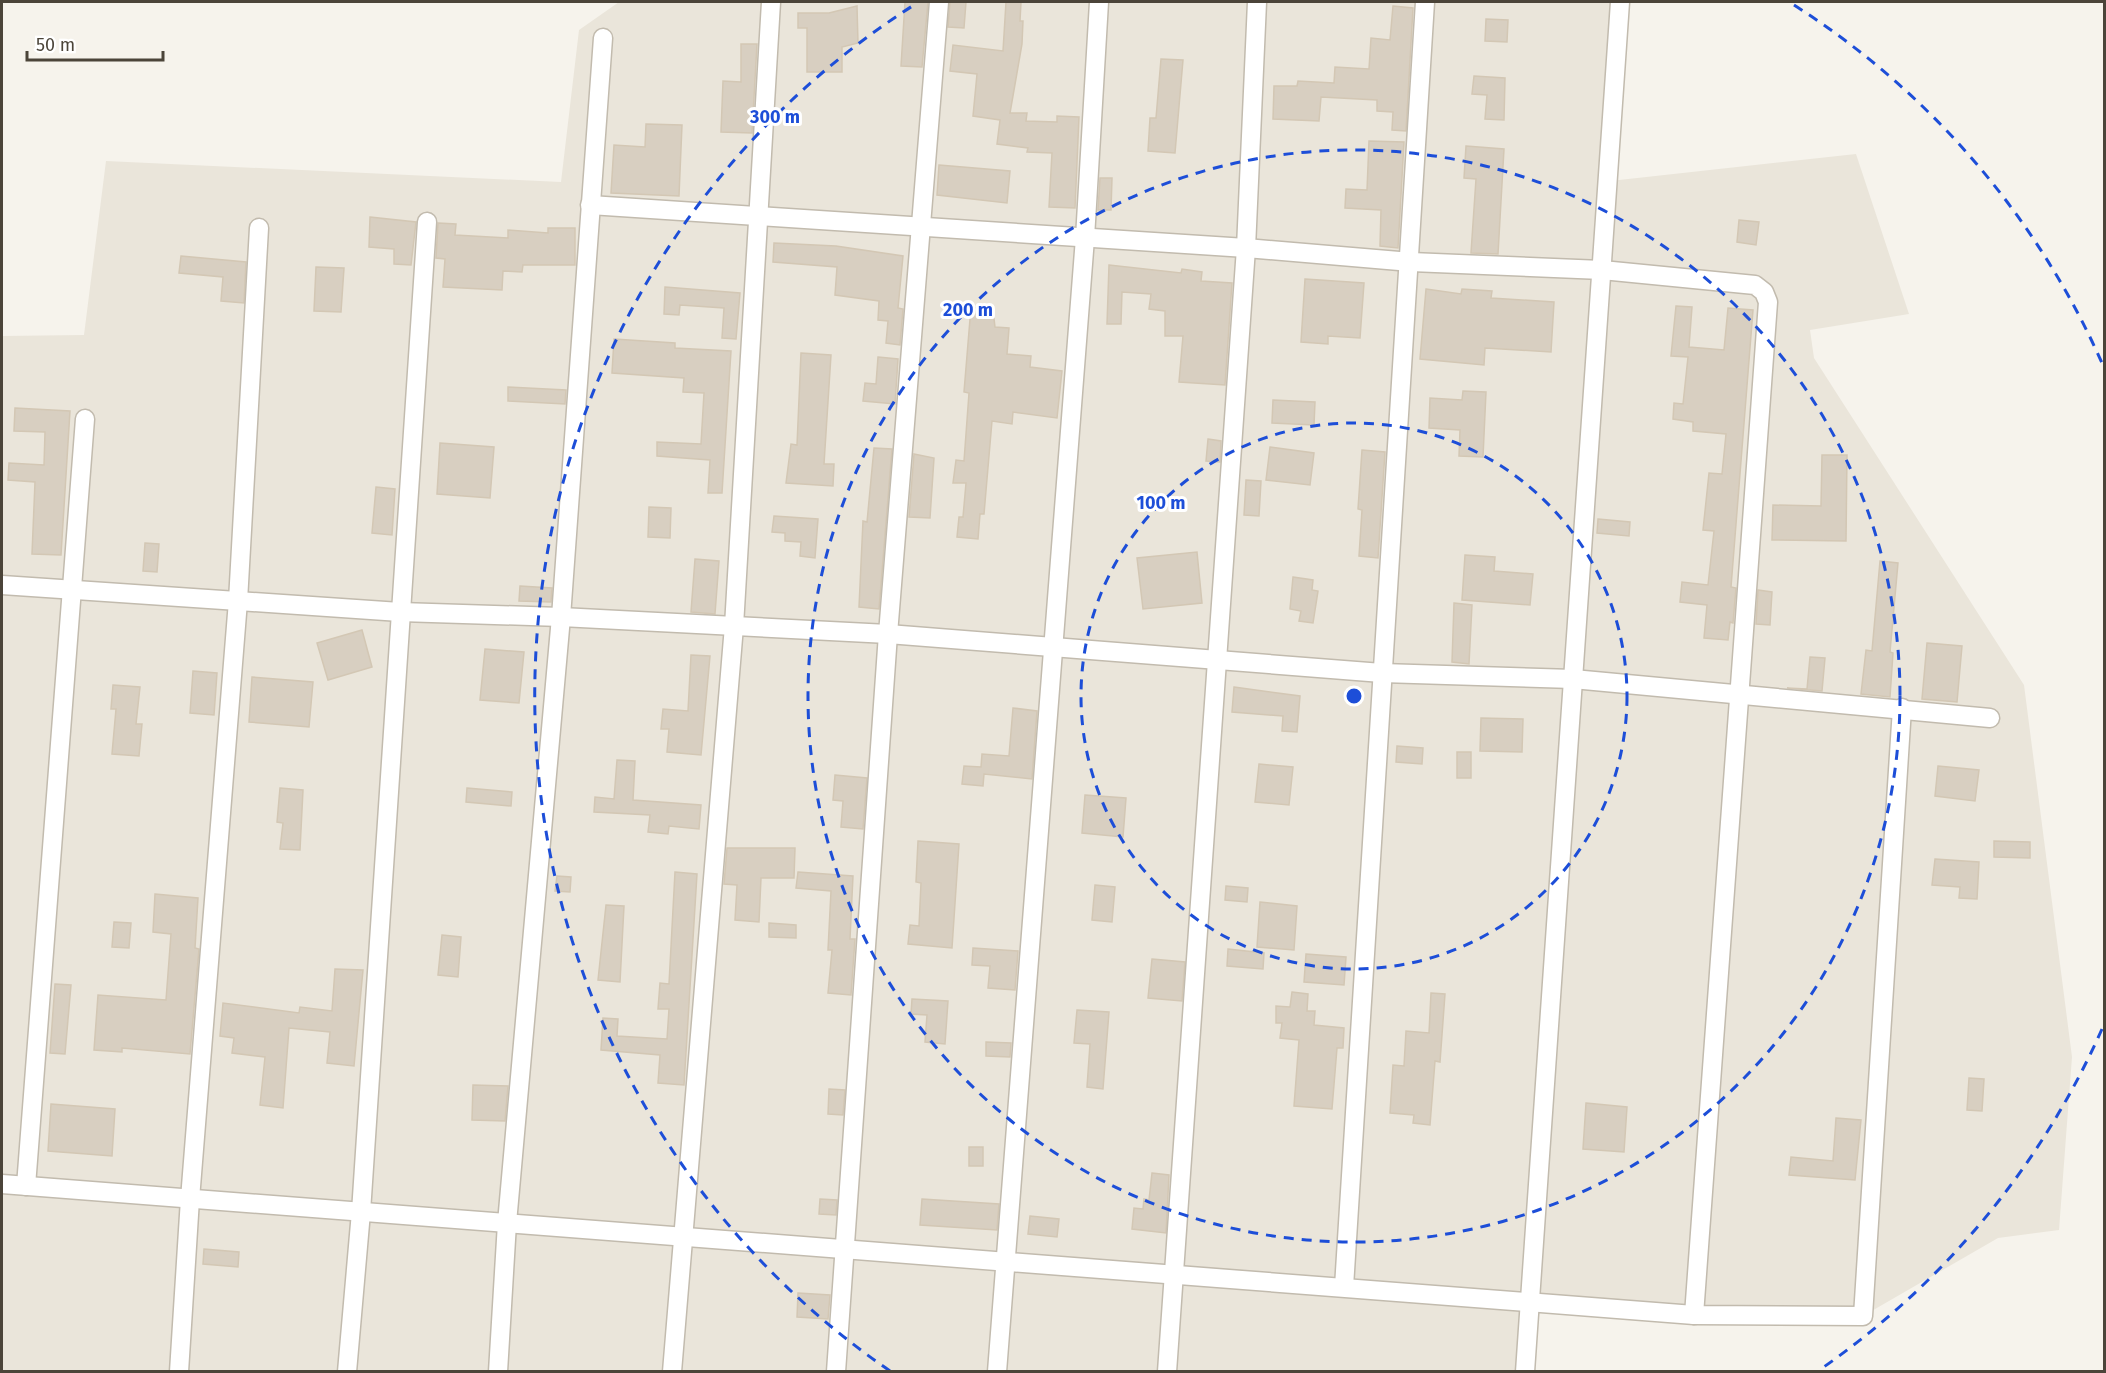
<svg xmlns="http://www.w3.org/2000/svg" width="2106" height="1373" viewBox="0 0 2106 1373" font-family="'Fira Sans',sans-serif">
<rect width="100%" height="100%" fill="#f6f3ec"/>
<!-- residential -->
<polygon fill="#eae5da" points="619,2 1620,2 1610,181 1856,154 1909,314 1810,330 1814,358 2024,685 2072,1057 2059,1230 1998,1238 1863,1316 1531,1301 1525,1371 2,1371 2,336 84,335 106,161 561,182 579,30"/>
<!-- building -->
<g fill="#d8cfc1" stroke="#d3c7b4" stroke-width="1.5">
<polygon points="905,2 928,2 922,67 901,66"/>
<polygon points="950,2 966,2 964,28 948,27"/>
<polygon points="1006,2 1021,2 1020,21 1023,21 1022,44 1010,113 1027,113 1026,121 1057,122 1057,116 1079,117 1075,208 1049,207 1052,153 1027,152 1028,148 997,144 1000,120 973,116 977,74 950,71 953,45 1003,51"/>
<polygon points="857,6 858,43 842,47 842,72 807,72 807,28 798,28 798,13 829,13"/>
<polygon points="1393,6 1413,8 1406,131 1392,130 1393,112 1377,111 1377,100 1321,97 1319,121 1273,119 1274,86 1297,86 1298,81 1334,83 1335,67 1369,69 1371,38 1390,40"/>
<polygon points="1486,19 1508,20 1507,42 1485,41"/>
<polygon points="741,44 757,44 752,133 721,132 723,81 741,82"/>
<polygon points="1161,59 1183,60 1175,153 1148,151 1150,118 1156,118"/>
<polygon points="1474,76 1505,78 1504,120 1485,119 1487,95 1472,94"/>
<polygon points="646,124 682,125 679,196 611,193 614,145 645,147"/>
<polygon points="1369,141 1404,142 1398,248 1380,246 1381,210 1345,208 1346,189 1367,190"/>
<polygon points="1466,146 1504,149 1498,254 1471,253 1476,179 1464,178"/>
<polygon points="939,165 1010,171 1007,203 937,195"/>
<polygon points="1100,178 1112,178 1111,210 1098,210"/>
<polygon points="370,217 416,222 411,265 394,264 394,249 369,247"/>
<polygon points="1739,220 1759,222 1756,245 1737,242"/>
<polygon points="438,223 456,224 455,235 508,238 508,230 548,233 548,228 575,228 575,265 523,265 522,272 503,271 502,290 443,287 445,259 436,258"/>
<polygon points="774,243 836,246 903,256 898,308 903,309 900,345 886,343 888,321 878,320 879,301 835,295 837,267 773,262"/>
<polygon points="181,256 246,262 244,303 221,301 223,277 179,273"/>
<polygon points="1109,265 1181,273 1182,269 1202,272 1201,281 1232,283 1225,385 1179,382 1183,336 1165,336 1165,311 1149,309 1151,294 1122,292 1121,324 1107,324"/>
<polygon points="316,267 344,268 341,312 314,311"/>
<polygon points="1305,279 1364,283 1360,338 1328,336 1328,344 1301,342"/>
<polygon points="665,287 740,293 736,339 722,338 724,308 680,305 679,315 664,314"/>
<polygon points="1426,289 1461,294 1462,289 1492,291 1491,298 1554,302 1551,352 1485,348 1484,365 1420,359"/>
<polygon points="1676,306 1692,307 1689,347 1724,350 1728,308 1753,310 1731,587 1736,588 1733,623 1730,622 1728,640 1704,638 1707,605 1680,602 1682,582 1708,585 1714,531 1703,530 1709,473 1722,474 1726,434 1693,431 1693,422 1673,419 1674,403 1683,404 1688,357 1671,356"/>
<polygon points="971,307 993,310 995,327 1009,328 1007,354 1031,356 1030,367 1062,371 1057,418 1013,412 1012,424 992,421 984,514 980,514 978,539 957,537 959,517 963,517 966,483 953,483 956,460 964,461 969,393 964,392"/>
<polygon points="614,339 675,343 675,348 731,351 722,493 708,493 710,460 657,456 657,442 701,444 704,393 683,392 684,378 612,373"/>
<polygon points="801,353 831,355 824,464 834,464 833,486 786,483 791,444 797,445"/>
<polygon points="878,357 898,359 895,404 863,401 865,383 876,384"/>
<polygon points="508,387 566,390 565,404 508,401"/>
<polygon points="1463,391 1486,392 1483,457 1459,456 1460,430 1429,428 1430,398 1462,400"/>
<polygon points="1273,400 1315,402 1314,425 1272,423"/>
<polygon points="15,408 70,411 61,555 32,554 35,482 8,480 9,463 44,465 45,432 14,431"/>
<polygon points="1208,439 1221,441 1220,462 1206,461"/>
<polygon points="440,443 494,447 490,498 437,494"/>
<polygon points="1270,447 1314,453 1310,485 1266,480"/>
<polygon points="874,448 892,449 879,609 859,607 863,521 867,522"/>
<polygon points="1362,450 1385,452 1378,558 1359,556 1362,510 1358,509"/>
<polygon points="914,454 934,458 930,518 909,517"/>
<polygon points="1822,455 1847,455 1846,541 1772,540 1773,505 1821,506"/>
<polygon points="1246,480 1261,481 1259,516 1244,515"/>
<polygon points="376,487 395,489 392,535 372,533"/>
<polygon points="649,507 671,508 670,538 648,537"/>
<polygon points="774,516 818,519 815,558 800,556 801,542 785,541 785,533 772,532"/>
<polygon points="1598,519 1630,522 1629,536 1597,533"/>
<polygon points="145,543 159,544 157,572 143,571"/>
<polygon points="1197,552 1202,603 1143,609 1137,558"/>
<polygon points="1465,555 1495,557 1494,571 1533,574 1530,605 1462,600"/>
<polygon points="695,559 719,561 715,614 691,612"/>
<polygon points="1880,561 1898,563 1890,652 1893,653 1890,697 1861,694 1866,650 1872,651"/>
<polygon points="1293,577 1313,580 1312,590 1318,591 1313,623 1299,621 1301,611 1290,609"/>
<polygon points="520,586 552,588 551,602 519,601"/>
<polygon points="1758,590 1772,592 1770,625 1756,624"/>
<polygon points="1454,603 1472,605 1469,664 1452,662"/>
<polygon points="362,630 372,667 328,680 317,643"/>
<polygon points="1927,643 1962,646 1957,702 1922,699"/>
<polygon points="485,649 524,652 519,703 480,700"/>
<polygon points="691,655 710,656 701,755 667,752 669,729 661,729 663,709 688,711"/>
<polygon points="1810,657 1825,658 1822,691 1787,688 1807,689"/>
<polygon points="193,671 217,673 214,715 190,713"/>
<polygon points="252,677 313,682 309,727 249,722"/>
<polygon points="113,685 140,687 136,724 142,724 139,756 112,754 116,709 111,709"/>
<polygon points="1234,687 1300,696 1297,732 1282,731 1283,716 1232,712"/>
<polygon points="1013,708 1037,711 1032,779 984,774 983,786 962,784 964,766 981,767 982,754 1009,756"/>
<polygon points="1481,718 1523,719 1522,752 1480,751"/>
<polygon points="1397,746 1423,748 1422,764 1396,762"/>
<rect x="1457" y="752" width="14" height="26"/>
<polygon points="617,760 635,761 633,800 701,805 699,829 669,826 668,834 648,832 650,815 594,812 595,797 614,799"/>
<polygon points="1259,764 1293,767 1289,805 1255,802"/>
<polygon points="1938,766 1979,770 1975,801 1935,796"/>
<polygon points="835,775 867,778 863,829 841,827 843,801 833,800"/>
<polygon points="280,788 303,790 300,850 280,849 283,823 277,822"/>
<polygon points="467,788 512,792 511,806 466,802"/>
<polygon points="1085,795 1126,798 1123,837 1082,833"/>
<polygon points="918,841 959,844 952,948 908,944 910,925 919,926 921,883 916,882"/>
<polygon points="1994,841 2030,842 2030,858 1994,857"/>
<polygon points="727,848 795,848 794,878 761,878 759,922 735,920 737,885 724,884"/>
<polygon points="1935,859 1979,862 1977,899 1959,898 1960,887 1932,885"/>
<polygon points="675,872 697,874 684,1085 658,1083 660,1055 601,1050 603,1018 618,1019 617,1036 667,1039 669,1009 658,1009 660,983 669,984"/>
<polygon points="798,872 853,876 850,939 855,939 851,995 828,993 832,950 828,950 831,891 796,888"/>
<polygon points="557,876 571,877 570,892 555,891"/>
<polygon points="1095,885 1115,887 1112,922 1092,920"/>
<polygon points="1226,886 1248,888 1247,902 1225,900"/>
<polygon points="155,894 198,898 195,948 199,949 190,1054 122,1048 122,1052 94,1050 98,995 166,1000 171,934 153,932"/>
<polygon points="1260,902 1297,906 1294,950 1257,947"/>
<polygon points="606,905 624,906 620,982 598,980"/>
<polygon points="114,922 131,923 129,948 112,947"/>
<polygon points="769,923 796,925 796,938 769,937"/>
<polygon points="442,935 461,937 458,977 438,975"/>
<polygon points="973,948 1018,951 1015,990 988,988 990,966 972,965"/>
<polygon points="1228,949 1264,953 1263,969 1227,966"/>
<polygon points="1306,954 1346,957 1344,985 1304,982"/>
<polygon points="1152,959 1185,962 1182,1001 1148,998"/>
<polygon points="335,969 363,970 354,1066 327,1063 330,1032 289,1028 283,1108 260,1105 265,1057 232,1053 234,1038 220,1036 223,1003 299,1013 300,1007 332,1011"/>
<polygon points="55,984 71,985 65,1054 50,1053"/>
<polygon points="1292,992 1308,994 1307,1011 1315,1011 1314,1025 1344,1028 1343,1048 1337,1048 1332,1109 1294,1106 1299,1040 1280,1038 1282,1023 1276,1023 1276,1006 1290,1007"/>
<polygon points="1431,993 1445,994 1440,1062 1435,1061 1430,1125 1413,1123 1414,1115 1390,1113 1393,1065 1404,1066 1406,1031 1429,1033"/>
<polygon points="912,999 948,1001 945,1044 925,1042 927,1015 911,1014"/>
<polygon points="1077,1010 1109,1012 1103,1089 1087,1087 1090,1044 1074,1043"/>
<polygon points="986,1042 1011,1043 1010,1057 986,1056"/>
<polygon points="1969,1078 1984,1079 1982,1111 1967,1110"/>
<polygon points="473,1085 508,1086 505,1121 472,1120"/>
<polygon points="829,1089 845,1090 843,1115 828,1114"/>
<polygon points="1586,1103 1627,1107 1624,1152 1583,1149"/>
<polygon points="51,1104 115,1109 112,1156 48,1151"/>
<polygon points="1836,1118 1861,1120 1855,1180 1789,1175 1791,1157 1833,1161"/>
<rect x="969" y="1147" width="14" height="19"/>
<polygon points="1152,1173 1169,1175 1166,1233 1132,1229 1134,1208 1143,1209 1144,1199 1149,1200"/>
<polygon points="820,1199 837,1200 836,1215 819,1214"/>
<polygon points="922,1199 999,1204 997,1230 920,1225"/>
<polygon points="1030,1216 1059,1219 1057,1237 1028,1234"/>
<polygon points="204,1249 239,1252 238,1267 203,1264"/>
<polygon points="798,1293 830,1295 828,1319 797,1317"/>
</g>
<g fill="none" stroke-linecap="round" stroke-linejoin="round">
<!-- street casing -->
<g stroke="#c2bbae" stroke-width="21">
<g id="street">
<polyline points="590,205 1246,248 1411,262 1602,270 1755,285 1764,292 1768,302 1694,1315"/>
<polyline points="2,585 400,612 561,617 888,634 1382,673 1573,679 1990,718"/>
<polyline points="2,1184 1694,1315 1863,1316 1902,708"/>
<polyline points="26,1186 85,419"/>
<polyline points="1344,1287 1425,2"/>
<polyline points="179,1372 190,1199 238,601 259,228"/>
<polyline points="347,1372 361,1212 427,222"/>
<polyline points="498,1372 507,1223 561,617 603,38"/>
<polyline points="672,1372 734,626 771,2"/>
<polyline points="836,1372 888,634 939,2"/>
<polyline points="997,1372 1085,238 1099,2"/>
<polyline points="1167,1372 1246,248 1257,2"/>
<polyline points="1525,1372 1620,2"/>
</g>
</g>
<!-- street -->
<use href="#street" stroke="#fff" stroke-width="18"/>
</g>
<!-- distance rings -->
<g fill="none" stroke="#1d4ed8" stroke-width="3" stroke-dasharray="10 8">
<circle cx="1354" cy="696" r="273"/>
<circle cx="1354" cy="696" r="546"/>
<path d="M2102 1029A819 819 0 0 1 1818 1371M890 1371A819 819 0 0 1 914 5M1794 5A819 819 0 0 1 2102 363"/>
</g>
<circle cx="1354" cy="696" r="9" fill="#1d4ed8" stroke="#fff" stroke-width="3"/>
<g font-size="18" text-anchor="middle" font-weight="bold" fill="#1d4ed8" stroke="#fff" stroke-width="6" stroke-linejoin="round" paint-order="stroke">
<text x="775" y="123">300 m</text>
<text x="968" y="316">200 m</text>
<text x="1161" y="509">100 m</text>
</g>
<!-- border -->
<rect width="2106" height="1373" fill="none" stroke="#4b4439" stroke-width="6"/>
<!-- scale -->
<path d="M27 51v9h136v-9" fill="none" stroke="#4b4439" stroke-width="3"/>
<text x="36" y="51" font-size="18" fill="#4b4439" stroke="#ffffff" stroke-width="4.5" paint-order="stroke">50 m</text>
</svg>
